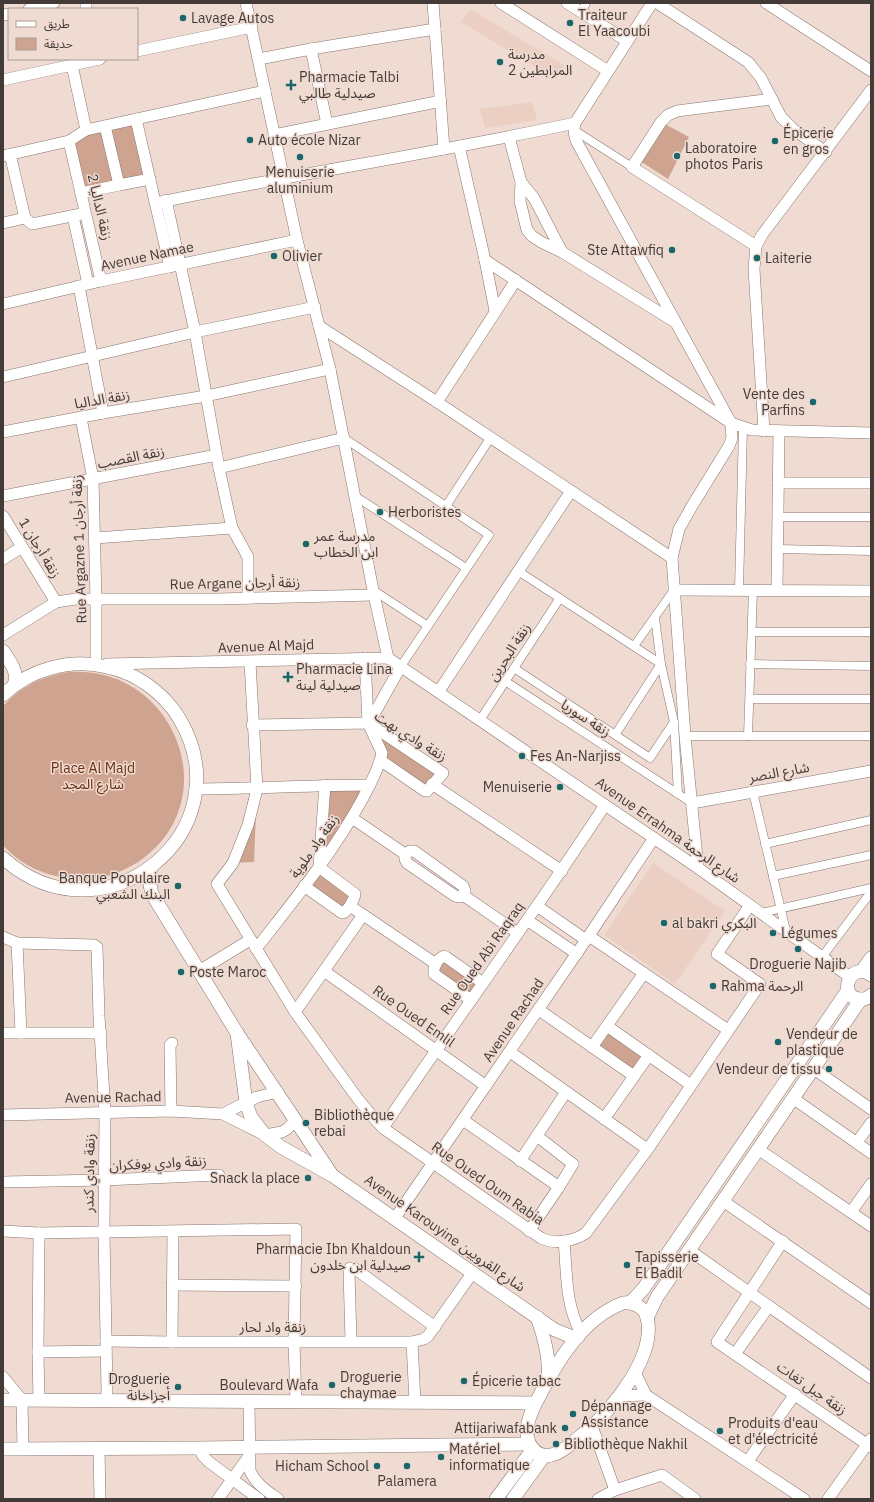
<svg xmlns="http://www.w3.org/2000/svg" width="874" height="1502" viewBox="0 0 874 1502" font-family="'IBM Plex Sans','Noto Sans Arabic',sans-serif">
<rect width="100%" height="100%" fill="#efdbd2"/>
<!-- built -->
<g fill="#ebcfc3">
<polygon points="470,9 564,65 556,79 461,22"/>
<polygon points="532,102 537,120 485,128 480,109"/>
<polygon points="653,863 725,911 675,984 604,935"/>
</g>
<!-- green -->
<g fill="#cea390">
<polygon points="136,119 150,179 81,193 69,141"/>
<polygon points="661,122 689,137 668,179 637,159"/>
<path d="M 69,672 C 176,665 228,802 138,862 C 119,874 97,881 75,879 C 48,877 21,866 3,845 L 3,706 C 21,686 43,676 69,672 Z"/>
<polygon points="368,723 442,773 425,790 382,757"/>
<polygon points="370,785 319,867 354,898 345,912 304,886 319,867 328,788"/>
<polygon points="257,789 254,862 233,863"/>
<polygon points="441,957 483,983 471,1000 434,974"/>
<polygon points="607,1026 649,1055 634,1076 592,1047"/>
</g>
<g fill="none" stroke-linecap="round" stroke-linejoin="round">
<!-- pedestrian casing -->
<g stroke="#88766e" stroke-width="9">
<g id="pedestrian">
<polyline points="581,12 586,3"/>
<polyline points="574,130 632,167"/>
<polyline points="344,438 489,535 401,666"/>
<polyline points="355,496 466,568"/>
<polyline points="446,506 491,437"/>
<polyline points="778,517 871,517"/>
<polyline points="777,549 871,551"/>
<polyline points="518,571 661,664"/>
<polyline points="739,589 743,428"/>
<polyline points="373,590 428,626"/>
<polyline points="655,618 661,664 674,722 678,794"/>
<polyline points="752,632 871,632"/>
<polyline points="634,646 674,590"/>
<polyline points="750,664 871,666"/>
<polyline points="514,668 650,758 674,722"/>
<polyline points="505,681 692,803"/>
<polyline points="750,699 871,699"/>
<polyline points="480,720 560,598"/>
<polyline points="615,735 661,664"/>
<polyline points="685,736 871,736"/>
<polyline points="748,736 753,590"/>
<polyline points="753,792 786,931"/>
<polyline points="765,844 871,820"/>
<polyline points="773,876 871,855"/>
<polyline points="761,913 871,888"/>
<polyline points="822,957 871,892"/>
</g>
</g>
<!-- minor casing -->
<g stroke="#88766e" stroke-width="12">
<g id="minor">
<polyline points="246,3 297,240 330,369 373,590 388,658"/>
<polyline points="433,3 444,149"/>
<polyline points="501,3 608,71"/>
<polyline points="567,3 627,41"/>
<path d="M 652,3 L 575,123 C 573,132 574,138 579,146 L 731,423 L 732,438 L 729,446 L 692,506 L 679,529 L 672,558 L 685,736 L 698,868"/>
<polyline points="657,3 748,62 761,78 781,117 794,130 826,152"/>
<polyline points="766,3 871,71"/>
<polyline points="29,9 54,3"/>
<polyline points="86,9 86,3"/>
<polyline points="3,15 9,14"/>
<polyline points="311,49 327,124"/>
<polyline points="137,51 252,27"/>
<polyline points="259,59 311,49 435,29"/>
<polyline points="72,65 86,130"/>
<polyline points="3,80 100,59"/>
<polyline points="136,119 265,91"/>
<polyline points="105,126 119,185 150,179"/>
<polyline points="274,135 441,101"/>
<polyline points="509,137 521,182 520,201 527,230 532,236 541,242 562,252 675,322"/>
<polyline points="69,141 101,281"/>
<polyline points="459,146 485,260 495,311"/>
<polyline points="3,156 69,141 86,130 136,119 170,267"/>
<polyline points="521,182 534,198 562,252"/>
<polyline points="81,193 119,185"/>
<polyline points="166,200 195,332 219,468 232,528 248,557 248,598"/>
<path d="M 156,203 C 295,174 436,153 575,123"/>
<polyline points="73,216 88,284"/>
<polyline points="25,218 32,224 81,214"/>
<polyline points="3,223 25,218 10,154"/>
<polyline points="756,246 632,167 661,122 668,115 677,111 772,99"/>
<polyline points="485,260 731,423 752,430 871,433"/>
<polyline points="79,286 103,413"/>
<polyline points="3,304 101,281 297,240"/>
<polyline points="319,326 437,402 672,558"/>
<polyline points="3,377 195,332 315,307"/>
<polyline points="437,402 516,280"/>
<polyline points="81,418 93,479 96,599 96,656"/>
<polyline points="764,431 754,269 756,246 762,235 871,90"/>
<polyline points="3,432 103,413 206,396 330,369"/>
<polyline points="219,468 344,438"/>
<polyline points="778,483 871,483"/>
<polyline points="3,496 217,455"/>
<polyline points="3,516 56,602 76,599 218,599 374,595"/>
<polyline points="95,538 232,528"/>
<polyline points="3,559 22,547"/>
<polyline points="674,590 871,591"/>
<polyline points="777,590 779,431"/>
<polyline points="3,635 56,602"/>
<polyline points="388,658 698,868 850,977"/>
<path d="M 250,662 L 257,789 L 248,825 L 233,863 L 217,884 L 295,1012 L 358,1099 L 372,1116 L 383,1128 L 393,1135 L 541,1238 C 555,1245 574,1241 586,1233 L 650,1146 L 760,984 L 717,954 L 750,905"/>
<polyline points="107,664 388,658"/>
<polyline points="439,691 571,491"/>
<polyline points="369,723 401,666"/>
<polyline points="252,725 368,723 443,773 427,791 425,791 380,760"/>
<polyline points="432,784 562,871"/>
<polyline points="325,785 319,867 355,894 354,898 350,906"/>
<path d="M 195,789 C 253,789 311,785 370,785"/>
<polyline points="692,803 871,771"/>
<polyline points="352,818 405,854 410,851 414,851 463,886 465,891 463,895 518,933"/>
<polyline points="405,854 405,859 407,863 455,896 460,897 463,895"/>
<polyline points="304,886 342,913 345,912 350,906 436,964"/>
<polyline points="537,906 586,940"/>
<polyline points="527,920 577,954"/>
<polyline points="589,936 728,1030"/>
<polyline points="3,937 17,943 94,945 97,947 99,1016 105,1112 104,1232 107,1391 106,1400"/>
<polyline points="17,943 21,1033"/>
<path d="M 256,949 C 294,900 334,852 363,798 C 370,784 379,769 382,753 L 368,723 L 365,658"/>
<polyline points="199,971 250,940"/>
<polyline points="324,971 486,1086"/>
<path d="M 471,1000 L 434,974 C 433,967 437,959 444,956 L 446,957 L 483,983"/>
<polyline points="539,1010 634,1076"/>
<polyline points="295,1012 363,915"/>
<polyline points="607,1026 691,1085"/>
<polyline points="3,1033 101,1033"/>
<polyline points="592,1047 644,973"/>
<polyline points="510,1052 647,1149"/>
<polyline points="814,1069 871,1109"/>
<polyline points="794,1099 857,1143"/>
<polyline points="171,1111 170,1045 172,1043"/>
<polyline points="223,1114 257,1097 278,1092"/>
<polyline points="3,1115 171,1111 223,1114 265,1135 282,1132 287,1129 296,1120"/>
<polyline points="604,1119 649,1055"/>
<polyline points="463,1120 559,1187"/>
<polyline points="871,1123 857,1142 858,1144 871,1153"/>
<path d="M 383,1128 C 456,1019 534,914 605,805"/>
<polyline points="758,1149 871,1226"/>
<polyline points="520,1161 566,1092"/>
<polyline points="3,1182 104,1180 219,1175"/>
<polyline points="723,1201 871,1303"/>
<polyline points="851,1212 871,1184"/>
<polyline points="395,1218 586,940 654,838"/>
<polyline points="3,1231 39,1233 296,1229 294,1342 296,1401"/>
<polyline points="529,1231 559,1187 573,1164 537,1136"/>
<polyline points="39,1233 38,1352 106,1351"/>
<path d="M 564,1241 C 567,1272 565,1305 581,1333"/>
<polyline points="783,1241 717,1342 871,1447"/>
<polyline points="689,1250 871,1378"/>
<polyline points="172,1285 296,1286"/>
<polyline points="106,1341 172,1342 412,1342 424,1339 428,1336 473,1272"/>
<polyline points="351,1341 349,1271 350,1268 354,1268 435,1327"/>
<polyline points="172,1342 173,1232"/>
<polyline points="412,1342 415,1402"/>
<polyline points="38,1352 39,1400"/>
<polyline points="735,1354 769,1306"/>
<polyline points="635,1372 646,1395 804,1499"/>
<polyline points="3,1377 22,1400 23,1449"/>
<polyline points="620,1396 646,1395"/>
<path d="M 249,1401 L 250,1471 C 256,1484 267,1491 278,1499"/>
<polyline points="592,1426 615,1490"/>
<polyline points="99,1448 100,1499"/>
<polyline points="199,1448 203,1456 209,1462 259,1499"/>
<polyline points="748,1461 795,1394"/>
<polyline points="218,1499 249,1456"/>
<polyline points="598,1499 615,1490 662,1475 695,1499"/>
<polyline points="828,1499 871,1439"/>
</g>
</g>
<!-- tertiary casing -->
<g stroke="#88766e" stroke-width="14">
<g id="tertiary">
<path d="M 3,651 C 10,662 19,672 14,685"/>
<path d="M 3,695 C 30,669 70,658 107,667 C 136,673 163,692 179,718 C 247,831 103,948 3,858"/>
<polyline points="151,867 149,880 152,894 237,1033 332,1175"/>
<polyline points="862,971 871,958"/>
<path d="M 871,975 C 850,960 837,996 859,999 C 864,1000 868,998 871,995"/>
<polyline points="237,1033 246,1103 251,1117 265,1135 281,1147 333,1176 555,1330 570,1336 578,1337"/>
<path d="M 623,1303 C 634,1302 644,1307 647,1317 C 657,1356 612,1410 584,1433 C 571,1444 549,1467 533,1449 C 527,1442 526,1432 528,1423 C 530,1413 536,1402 541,1393 C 559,1358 585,1317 623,1303 Z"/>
<polyline points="630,1303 644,1288 848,990"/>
<path d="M 537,1317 C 544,1336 550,1357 548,1378"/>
<polyline points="647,1318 657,1297 861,999"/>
<polyline points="3,1400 535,1403"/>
<polyline points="3,1449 199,1448 529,1444"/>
<polyline points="496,1499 533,1449"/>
<polyline points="513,1499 544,1456"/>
</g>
</g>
<!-- pedestrian -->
<use href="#pedestrian" stroke="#fff" stroke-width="8"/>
<!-- minor -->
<use href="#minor" stroke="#fff" stroke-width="11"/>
<!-- tertiary -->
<use href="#tertiary" stroke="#fff" stroke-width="13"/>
</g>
<!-- markers -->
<g fill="#196768" stroke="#efdbd2" stroke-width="1.5">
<circle cx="183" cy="18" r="4"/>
<circle cx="570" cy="23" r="4"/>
<circle cx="500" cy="62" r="4"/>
<path d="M289 79h4v4h4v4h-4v4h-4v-4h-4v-4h4z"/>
<circle cx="250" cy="140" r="4"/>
<circle cx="775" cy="141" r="4"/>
<circle cx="677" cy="156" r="4"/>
<circle cx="300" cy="157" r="4"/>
<circle cx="672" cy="250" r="4"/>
<circle cx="274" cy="256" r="4"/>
<circle cx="757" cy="258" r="4"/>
<circle cx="813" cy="402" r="4"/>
<circle cx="380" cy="512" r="4"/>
<circle cx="306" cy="544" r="4"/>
<path d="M286 671h4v4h4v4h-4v4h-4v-4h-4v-4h4z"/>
<circle cx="522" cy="756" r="4"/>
<circle cx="560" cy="787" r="4"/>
<circle cx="178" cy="886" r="4"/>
<circle cx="664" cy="923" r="4"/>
<circle cx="773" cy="933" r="4"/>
<circle cx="798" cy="949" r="4"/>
<circle cx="181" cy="972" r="4"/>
<circle cx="713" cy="986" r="4"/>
<circle cx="778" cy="1042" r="4"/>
<circle cx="829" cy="1069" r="4"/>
<circle cx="306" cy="1123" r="4"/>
<circle cx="308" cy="1178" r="4"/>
<path d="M417 1251h4v4h4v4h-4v4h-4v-4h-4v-4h4z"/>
<circle cx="627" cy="1265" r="4"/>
<circle cx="464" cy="1381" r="4"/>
<circle cx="332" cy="1385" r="4"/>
<circle cx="178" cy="1387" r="4"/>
<circle cx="573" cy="1414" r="4"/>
<circle cx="565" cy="1428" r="4"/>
<circle cx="720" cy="1431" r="4"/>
<circle cx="556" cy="1444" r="4"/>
<circle cx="441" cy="1457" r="4"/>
<circle cx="377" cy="1466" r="4"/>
<circle cx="407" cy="1466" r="4"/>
</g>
<g text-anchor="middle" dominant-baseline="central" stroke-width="3" stroke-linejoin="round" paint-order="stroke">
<!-- poi labels -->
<g font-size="14" fill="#433b37" stroke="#efdbd2" text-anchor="start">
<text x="578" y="15">Traiteur<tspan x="578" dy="16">El Yaacoubi</tspan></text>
<text x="191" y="18">Lavage Autos</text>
<text x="508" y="54">مدرسة<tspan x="508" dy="16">المرابطين 2</tspan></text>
<text x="299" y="77">Pharmacie Talbi<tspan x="299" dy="16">صيدلية طالبي</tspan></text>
<text x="783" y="133">Épicerie<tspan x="783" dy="16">en gros</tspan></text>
<text x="258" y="140">Auto école Nizar</text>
<text x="685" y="148">Laboratoire<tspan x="685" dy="16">photos Paris</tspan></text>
<text x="300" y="172" text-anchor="middle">Menuiserie<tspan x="300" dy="16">aluminium</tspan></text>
<text x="664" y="250" text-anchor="end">Ste Attawfiq</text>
<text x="282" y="256">Olivier</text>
<text x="765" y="258">Laiterie</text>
<text x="805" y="394" text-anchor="end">Vente des<tspan x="805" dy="16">Parfins</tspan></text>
<text x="388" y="512">Herboristes</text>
<text x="314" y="536">مدرسة عمر<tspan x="314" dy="16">ابن الخطاب</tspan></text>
<text x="296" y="669">Pharmacie Lina<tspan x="296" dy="16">صيدلية لينة</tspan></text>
<text x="530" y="756">Fes An-Narjiss</text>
<text x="552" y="787" text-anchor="end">Menuiserie</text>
<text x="170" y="878" text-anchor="end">Banque Populaire<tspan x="170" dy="16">البنك الشعبي</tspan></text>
<text x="672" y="923">al bakri البكري</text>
<text x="781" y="933">Légumes</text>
<text x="798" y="964" text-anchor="middle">Droguerie Najib</text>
<text x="189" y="972">Poste Maroc</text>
<text x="721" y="986">Rahma الرحمة</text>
<text x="786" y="1034">Vendeur de<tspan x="786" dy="16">plastique</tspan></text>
<text x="821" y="1069" text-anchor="end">Vendeur de tissu</text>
<text x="314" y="1115">Bibliothèque<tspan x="314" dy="16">rebai</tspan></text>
<text x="300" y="1178" text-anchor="end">Snack la place</text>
<text x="411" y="1249" text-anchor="end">Pharmacie Ibn Khaldoun<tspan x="411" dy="16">صيدلية ابن خلدون</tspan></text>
<text x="635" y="1257">Tapisserie<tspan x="635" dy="16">El Badil</tspan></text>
<text x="340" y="1377">Droguerie<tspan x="340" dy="16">chaymae</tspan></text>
<text x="170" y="1379" text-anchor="end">Droguerie<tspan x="170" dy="16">أجزاخانة</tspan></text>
<text x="472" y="1381">Épicerie tabac</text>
<text x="581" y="1406">Dépannage<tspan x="581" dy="16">Assistance</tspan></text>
<text x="728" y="1423">Produits d'eau<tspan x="728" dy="16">et d'électricité</tspan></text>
<text x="557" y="1428" text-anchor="end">Attijariwafabank</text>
<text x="564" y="1444">Bibliothèque Nakhil</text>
<text x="449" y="1449">Matériel<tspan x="449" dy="16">informatique</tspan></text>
<text x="369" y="1466" text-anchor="end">Hicham School</text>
<text x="407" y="1481" text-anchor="middle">Palamera</text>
</g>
<!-- street labels -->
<g font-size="14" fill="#433b37" stroke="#efdbd2">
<text transform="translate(100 207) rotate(77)">زنقة الداليا 2</text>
<text transform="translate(147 256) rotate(-12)">Avenue Namae</text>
<text transform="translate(102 399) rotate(-10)">زنقة الداليا</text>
<text transform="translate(131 457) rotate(-11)">زنقة القصب</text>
<text transform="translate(40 548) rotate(59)">زنقة أرجان 1</text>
<text transform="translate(79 549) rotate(-92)">Rue Argazne 1 زنقة أرجان</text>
<text transform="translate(235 583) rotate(-1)">Rue Argane زنقة أرجان</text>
<text transform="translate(266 646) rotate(-2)">Avenue Al Majd</text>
<text transform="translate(509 652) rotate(-57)">زنقة البحرين</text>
<text transform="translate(586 718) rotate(33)">زنقة سوريا</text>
<text transform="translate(411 736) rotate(32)">زنقة وادي بهت</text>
<text transform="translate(779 772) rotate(-10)">شارع النصر</text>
<text transform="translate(668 830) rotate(35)">Avenue Errahma شارع الرحمة</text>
<text transform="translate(314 846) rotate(-55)">زنقة واد ملوية</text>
<text transform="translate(482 958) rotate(-55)">Rue Oued Abi Raqraq</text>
<text transform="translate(414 1016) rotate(35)">Rue Oued Emlil</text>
<text transform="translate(513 1020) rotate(-56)">Avenue Rachad</text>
<text transform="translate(113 1097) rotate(-1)">Avenue Rachad</text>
<text transform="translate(158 1163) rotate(-3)">زنقة وادي بوفكران</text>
<text transform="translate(89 1173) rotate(-89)">زنقة وادي كندر</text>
<text transform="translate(488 1183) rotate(35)">Rue Oued Oum Rabia</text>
<text transform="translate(445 1233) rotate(35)">Avenue Karouyine شارع القرويين</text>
<text x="273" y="1327">زنقة واد لحار</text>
<text x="269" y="1385">Boulevard Wafa</text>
<text transform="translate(812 1388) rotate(35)">زنقة جبل تغات</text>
</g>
<!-- park labels -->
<g font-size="14" fill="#6b2f0e" stroke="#efdbd2">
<text x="93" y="768">Place Al Majd<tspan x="93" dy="16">شارع المجد</tspan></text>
</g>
</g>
<!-- border -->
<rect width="874" height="1502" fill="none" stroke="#433b37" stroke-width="8"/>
<!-- legend -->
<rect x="8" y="8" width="130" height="52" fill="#efdbd2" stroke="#aa9b94"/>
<rect x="16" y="21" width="20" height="6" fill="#ffffff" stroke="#aa9b94"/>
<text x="44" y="28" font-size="12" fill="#433b37">طريق</text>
<rect x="16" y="38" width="20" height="12" fill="#cea390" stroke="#aa9b94"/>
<text x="44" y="48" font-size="12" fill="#433b37">حديقة</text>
</svg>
